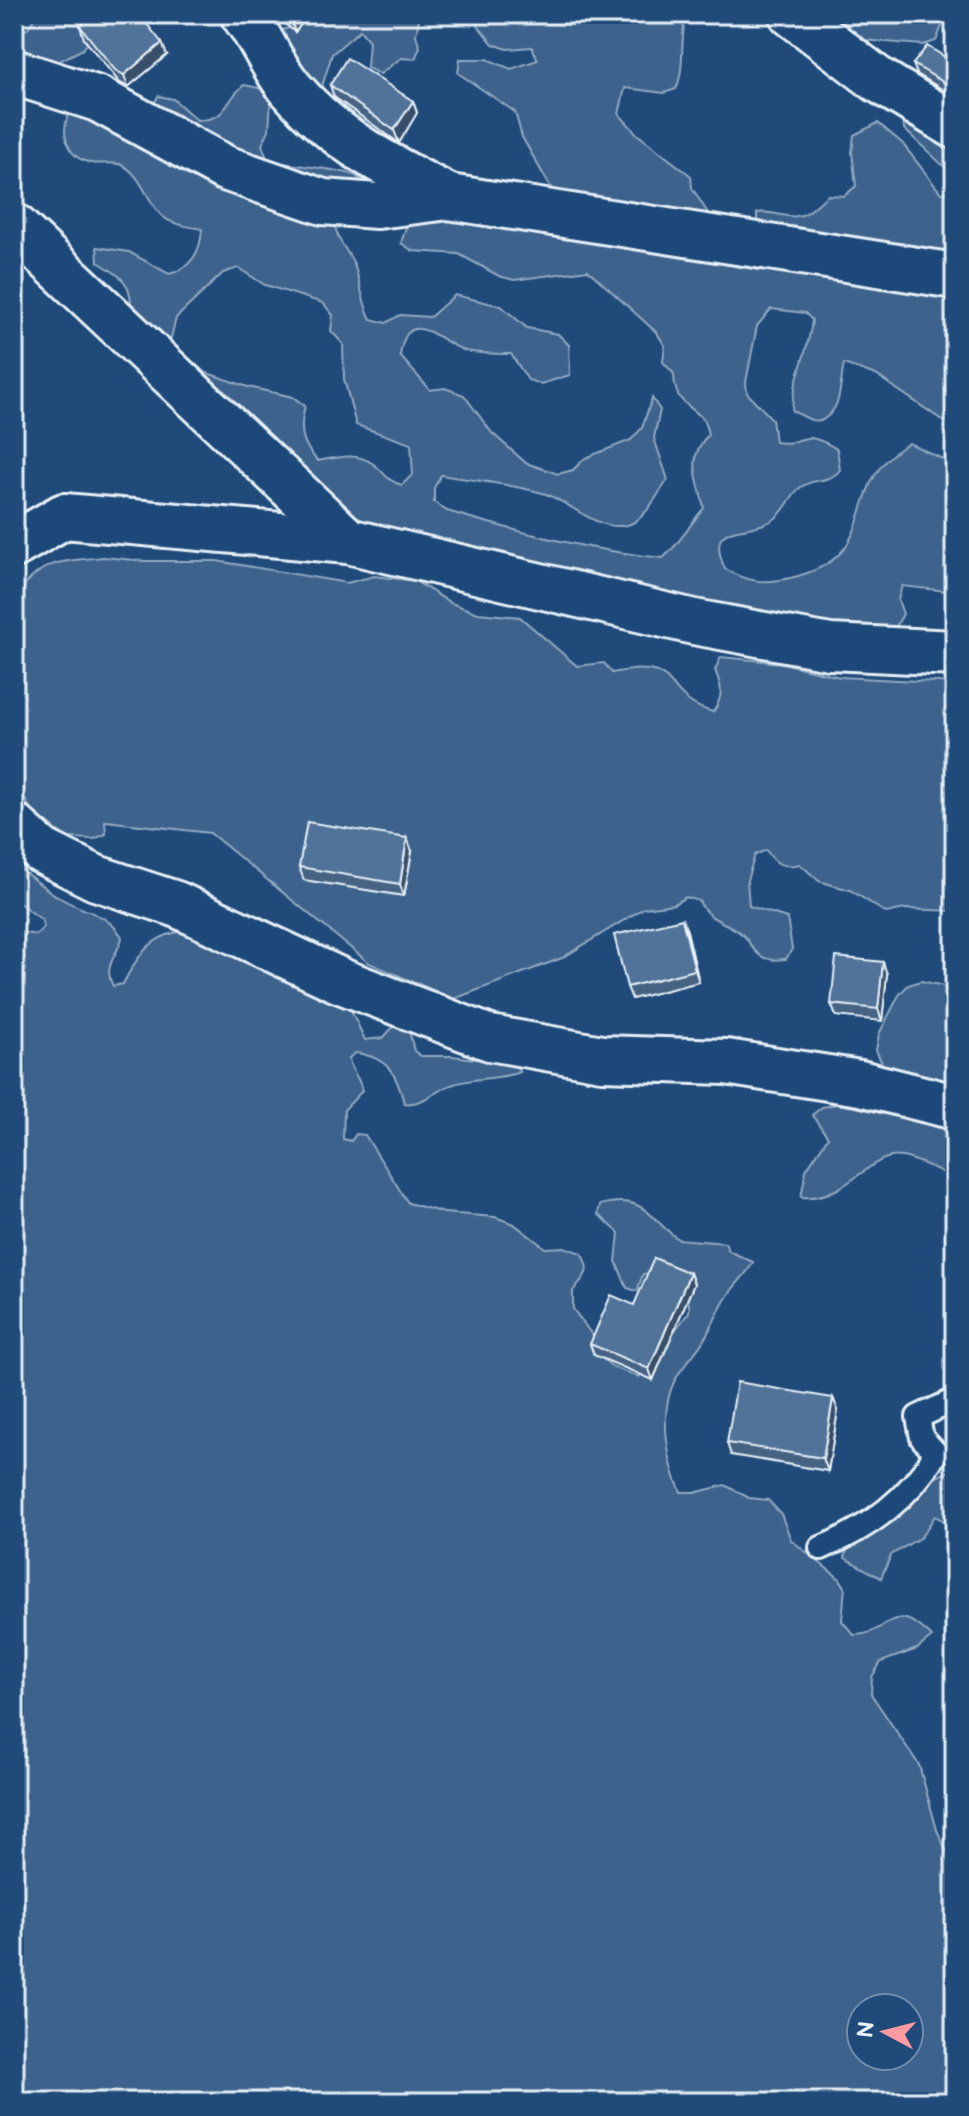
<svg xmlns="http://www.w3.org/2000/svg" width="969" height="2116" viewBox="0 0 969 2116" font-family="'Balsamiq Sans',sans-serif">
<rect width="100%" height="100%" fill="#1f4a7a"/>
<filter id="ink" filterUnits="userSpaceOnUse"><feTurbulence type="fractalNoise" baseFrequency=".0125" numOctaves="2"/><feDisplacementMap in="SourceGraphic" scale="16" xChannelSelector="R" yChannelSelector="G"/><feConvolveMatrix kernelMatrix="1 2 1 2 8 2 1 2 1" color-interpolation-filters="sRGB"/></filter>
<g filter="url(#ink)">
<!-- green -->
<g fill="#3c628c" stroke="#92aac2" stroke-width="2" fill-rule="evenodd">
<polygon points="31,14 110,14 83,49 52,65 14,56 14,32 27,29 33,21"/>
<path d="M 320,14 L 420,14 L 416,35 L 420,47 L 415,59 L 401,58 L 380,74 L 367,68 L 369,41 L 360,30 L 332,54 L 320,93 L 271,36 C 287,25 304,27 320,14 Z"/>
<path d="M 468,14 L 516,14 L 549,24 L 572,25 L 586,14 L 676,14 L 684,26 C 681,46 684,73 676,89 L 664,93 L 625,88 L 619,114 L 637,134 L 691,176 L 692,188 L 713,221 L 554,193 L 522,137 L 515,112 L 458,73 L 460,59 L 487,59 L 511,69 L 538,60 L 532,47 L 507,49 L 493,44 Z"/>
<polygon points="826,14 955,14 955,18 946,16 936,41 923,45 862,40"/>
<path d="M 244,85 L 259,88 L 271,100 L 269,130 L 262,145 L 268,161 C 284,164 348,170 356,176 C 362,179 364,185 367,191 L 334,221 C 336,239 345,247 353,262 C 361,281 361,301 371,319 L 386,323 L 400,315 L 430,317 L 455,295 L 501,306 L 527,328 L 558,334 L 569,345 L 570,375 L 541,384 L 528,380 L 511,354 C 496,354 480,354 466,351 C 442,345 407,301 400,356 L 430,390 L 445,388 L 464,395 L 492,433 L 526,463 L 558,474 L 573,470 L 585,458 L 631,440 L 642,428 L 652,398 L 660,410 L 654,438 L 668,480 C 657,494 645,521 627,525 C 598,532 571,503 546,494 C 513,484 475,481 441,475 L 434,488 L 434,502 L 447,511 C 518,532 591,551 663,558 C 680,544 689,525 704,508 C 699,480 685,459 708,435 L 705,421 C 687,401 675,405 674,374 L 663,362 L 665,346 L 657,333 L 588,270 L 514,280 L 499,276 L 459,254 L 413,251 L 401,243 L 406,227 L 420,220 L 471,215 L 611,232 L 664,253 L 757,269 L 770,260 L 757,231 L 757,213 C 773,210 788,220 802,215 C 810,213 820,201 828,195 L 844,196 L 856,186 L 852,152 L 854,135 L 878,123 L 902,143 L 941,193 L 955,189 L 955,423 L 942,420 L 876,375 L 844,364 C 839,386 843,409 821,421 L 811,420 L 792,411 C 793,377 809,352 812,320 L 805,313 L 771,309 L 757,326 L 746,382 L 747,393 L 772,419 L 775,442 C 806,447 798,426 837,449 L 840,470 C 830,483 814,478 801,487 C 790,495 785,513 773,520 C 747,536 703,519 725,569 C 747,582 764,584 790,578 C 889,556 835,484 909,443 L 955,465 L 955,592 L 902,586 L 898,600 L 903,614 L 893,632 L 805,625 L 769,613 L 626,598 L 361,528 L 187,366 L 248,387 L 293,397 L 305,406 C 299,429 301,444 318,461 C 338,457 359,451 376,466 C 386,475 388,481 402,485 L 413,474 L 411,444 L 356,425 L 344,379 L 343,344 L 331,331 L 333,315 L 323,303 L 265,285 L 238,268 L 223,273 L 176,318 L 169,346 L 131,308 C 132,281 119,275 98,262 L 97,247 L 129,252 L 169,274 C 191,269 201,251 202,229 C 188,226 171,225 161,215 C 147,201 141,174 122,165 C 114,161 100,165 91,163 C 66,157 61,135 68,114 L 83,115 L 238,196 L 246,183 L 151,110 L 158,96 L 173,99 L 197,120 C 229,120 223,102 244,85 Z"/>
<polygon points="903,114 955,141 955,183 951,173 904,129"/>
<path d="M 103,557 L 145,561 L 217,561 L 347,583 L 374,576 L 415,581 L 451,603 L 478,613 L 520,617 L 577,666 L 604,663 L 612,673 C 686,657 658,698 713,712 C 724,696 722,687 715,670 L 721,657 L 782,663 L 840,677 L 955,683 L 955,911 L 905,909 L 886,913 L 850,890 L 819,881 L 800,864 C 783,868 776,865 766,850 L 755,855 L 747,880 L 749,906 L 787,918 L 792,949 L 786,959 C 777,960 769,961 761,956 C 753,952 750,942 744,936 C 729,921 709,923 699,901 L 686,897 L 674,904 L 644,908 L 562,958 L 454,999 L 369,963 L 210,833 L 105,821 L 106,834 L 94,839 L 67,838 L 32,811 L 14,781 L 14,599 C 41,559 58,562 103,557 Z"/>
<path d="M 14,864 C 28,875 44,888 60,898 C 83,912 107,912 122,937 C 118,956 102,965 113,986 L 123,984 C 138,955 151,934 186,931 L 341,1003 L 350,1008 L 365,1040 L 383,1038 L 395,1025 L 410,1034 L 414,1051 L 421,1056 L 452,1056 L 514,1064 L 520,1072 C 498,1080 473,1077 451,1085 C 435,1091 421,1106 404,1103 C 397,1075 389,1057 355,1053 L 349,1058 C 350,1071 360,1077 362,1091 L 344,1110 L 343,1139 L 351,1141 L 356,1134 L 365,1135 L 408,1203 L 444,1213 L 495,1217 L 514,1224 L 545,1248 L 564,1247 L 581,1253 C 593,1273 584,1276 573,1291 L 573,1309 L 595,1339 L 599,1356 L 613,1367 L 639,1377 L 689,1312 C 693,1290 663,1271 643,1274 L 637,1291 L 627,1288 L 616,1261 L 619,1233 L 598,1214 L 600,1205 C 646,1193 649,1219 678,1239 L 725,1243 L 729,1251 L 753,1262 C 746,1276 735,1284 727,1297 C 718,1311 712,1327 703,1341 C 695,1355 681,1367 674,1382 C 659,1413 667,1462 681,1492 L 698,1492 L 725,1485 L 749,1498 L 768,1500 L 781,1514 L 791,1540 L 840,1579 L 845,1587 L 842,1621 L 854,1635 C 889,1636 891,1596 932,1637 L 917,1649 L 881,1662 L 872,1677 L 871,1694 L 919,1765 L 937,1830 L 955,1870 L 955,2102 L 14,2102 L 14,931 L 36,935 L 43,928 L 42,920 L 14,899 ZM 861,2008 L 909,2008 L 909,2056 L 861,2056 Z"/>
<polygon points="921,981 948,987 955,995 955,1088 887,1074 876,1050 879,1034 899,995 908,985"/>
<path d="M 837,1104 L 896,1114 L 955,1131 L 955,1178 C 939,1171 920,1160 902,1157 C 869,1151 849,1201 801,1197 L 806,1170 L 828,1137 L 812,1115 L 822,1107 Z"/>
<polygon points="955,1468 955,1537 944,1521 935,1516 921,1537 891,1555 881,1578 845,1558 847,1548 871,1536 890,1515 907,1508 926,1482"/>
</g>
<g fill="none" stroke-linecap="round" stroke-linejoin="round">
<!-- service casing -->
<g stroke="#e8f1f8" stroke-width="28">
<path id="service" d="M 821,1548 C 871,1527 908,1499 936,1453 L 922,1438 L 918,1417 L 955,1400"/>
</g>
<!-- minor casing -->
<g stroke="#e8f1f8" stroke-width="50">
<g id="minor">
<path d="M 243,14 C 262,38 273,69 293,91 C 335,140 391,168 449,197 L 955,276"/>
<polyline points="792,14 877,79 955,126"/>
<polyline points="14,72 98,99 225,168 323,202 377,206 449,197"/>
<polyline points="14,226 348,541"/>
</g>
</g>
<!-- tertiary casing -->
<g stroke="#e8f1f8" stroke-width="50">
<g id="tertiary">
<polyline points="14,545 64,516 348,541 694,622 830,647 955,653"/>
<polyline points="14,826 42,851 96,878 176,904 341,981 490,1038 602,1058 726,1062 860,1083 955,1107"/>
</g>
</g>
<!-- service -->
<use href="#service" stroke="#1f4a7a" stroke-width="22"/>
<!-- minor -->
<use href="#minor" stroke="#1f4a7a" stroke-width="44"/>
<!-- tertiary -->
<use href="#tertiary" stroke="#1f4a7a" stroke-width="44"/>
</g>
<!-- wall -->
<g fill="#466384" stroke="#e8f1f8" stroke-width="2">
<polygon points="273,14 309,14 295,32"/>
<polygon points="80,26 167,55 128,87 119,82 84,39"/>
<polygon points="955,63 955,97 917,74 913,64"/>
<polygon points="330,85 413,101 417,113 399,143 334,97"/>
<polygon points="412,851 404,896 304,880 299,867"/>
<polygon points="682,919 687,931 699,982 632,999 627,987"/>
<polygon points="887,974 882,1021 836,1016 831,1004"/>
<polygon points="690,1273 694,1284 653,1380 594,1355 590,1344 634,1305"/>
<polygon points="833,1398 838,1410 828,1471 731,1455 727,1443"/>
</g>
<!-- shaded-wall -->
<g fill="#39506b" stroke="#e8f1f8" stroke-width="2">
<polygon points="295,14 309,14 295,32 291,20"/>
<polygon points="162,43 167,55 128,87 124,75"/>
<polygon points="413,101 417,113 399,143 394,130"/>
<polygon points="407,838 412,851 404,896 400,884"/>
<polygon points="682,919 687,931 699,982 695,970"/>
<polygon points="883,962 887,974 882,1021 878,1009"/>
<polygon points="690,1273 694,1284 653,1380 649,1369"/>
<polygon points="833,1398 838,1410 828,1471 823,1458"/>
</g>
<!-- building -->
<g fill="#517399" stroke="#e8f1f8" stroke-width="2">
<polygon points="95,14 139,14 162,43 124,75 115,70 80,26"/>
<polygon points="283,14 295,14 291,20"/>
<polygon points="927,46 955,63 955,89 913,64"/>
<polygon points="347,58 413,101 394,130 330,85"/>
<polygon points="307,822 407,838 400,884 299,867"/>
<polygon points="682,919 695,970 627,987 614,935"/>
<polygon points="836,957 883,962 878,1009 831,1004"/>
<polygon points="654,1258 690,1273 649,1369 590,1344 611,1295 634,1305"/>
<polygon points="737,1382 833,1398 823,1458 727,1443"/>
</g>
</g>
<!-- margin -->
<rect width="969" height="2116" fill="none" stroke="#1f4a7a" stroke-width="48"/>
<rect x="24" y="24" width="921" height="2068" fill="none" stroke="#e8f1f8" stroke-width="3" filter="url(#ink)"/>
<!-- north arrow -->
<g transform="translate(885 2032) rotate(277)"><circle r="38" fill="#1f4a7a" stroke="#6f8dac" stroke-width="2"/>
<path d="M0-6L14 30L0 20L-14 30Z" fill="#ff9aa2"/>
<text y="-12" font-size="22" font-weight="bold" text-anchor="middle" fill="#e8f1f8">N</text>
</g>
</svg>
